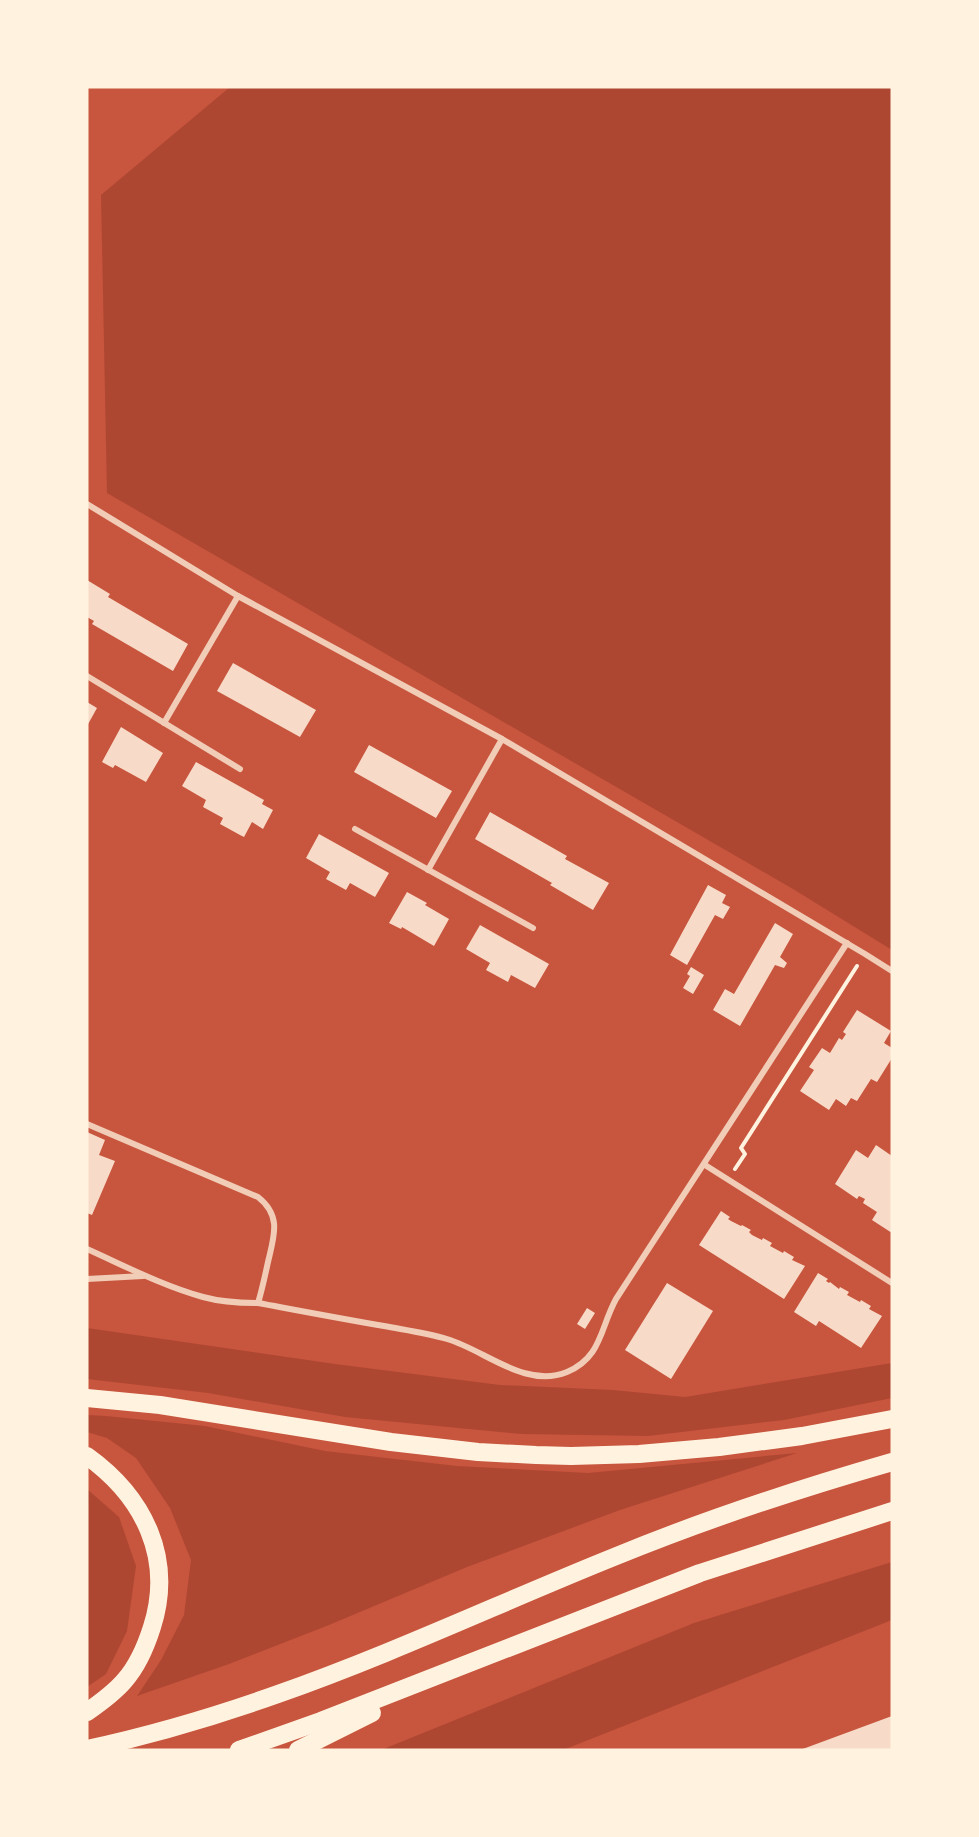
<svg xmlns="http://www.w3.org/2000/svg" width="979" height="1837" viewBox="0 0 979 1837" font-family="'IBM Plex Sans',sans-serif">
<rect width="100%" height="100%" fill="#c8553d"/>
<!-- green -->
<g fill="#ae4732">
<polygon points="230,87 892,87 892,950 793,889 107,493 101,195"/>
<polygon points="87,1328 335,1364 500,1385 613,1390 685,1397 892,1363 892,1398 784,1420 648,1436 521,1434 345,1417 208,1393 87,1379"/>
<polygon points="87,1415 106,1416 205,1426 325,1451 457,1466 588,1473 797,1453 620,1510 467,1567 329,1625 229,1664 137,1696 161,1660 184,1615 191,1560 170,1508 136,1458 107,1438 87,1432"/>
<polygon points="87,1489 119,1517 136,1566 127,1631 106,1674 87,1687"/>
<polygon points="892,1562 892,1620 563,1750 381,1750 694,1623"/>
</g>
<!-- building -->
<g fill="#f7dbc8">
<polygon points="87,580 110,594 108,597 188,644 173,671 92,624 94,621 87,617"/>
<polygon points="233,663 316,710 300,737 217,691"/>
<polygon points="87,702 97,708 87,726"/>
<polygon points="121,727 163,753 146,782 115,765 113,768 102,762"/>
<polygon points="369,745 452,791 436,818 354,772"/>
<polygon points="196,762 264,800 262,804 273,810 263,829 252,822 244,837 240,835 220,824 223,818 203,807 206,800 182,786"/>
<polygon points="490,812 567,856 565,859 609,883 593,910 550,885 552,883 475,839"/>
<polygon points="319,834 389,873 375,897 350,883 346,890 326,879 330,872 306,858"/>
<polygon points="708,885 726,895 722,903 730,907 723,919 715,915 687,965 670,955"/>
<polygon points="407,892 427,903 425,905 449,919 434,946 402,927 401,929 389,923"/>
<polygon points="775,923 793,934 780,957 787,963 784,968 775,965 740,1026 713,1010 725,989 734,994"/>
<polygon points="480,925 549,964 535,988 511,975 508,982 486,970 490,963 466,949"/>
<polygon points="691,967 704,975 693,994 683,988 690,976 687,974"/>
<polygon points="857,1010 891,1031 884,1043 892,1048 892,1058 877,1082 871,1079 857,1101 851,1098 846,1106 836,1099 829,1110 800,1091 814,1070 809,1067 822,1048 830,1053 839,1038 842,1040 846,1034 843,1032"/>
<polygon points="87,1132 105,1140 99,1155 115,1161 92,1215 87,1213"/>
<polygon points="876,1145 892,1156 892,1233 872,1220 877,1212 863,1203 865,1199 859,1196 857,1199 835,1184 856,1150 868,1158"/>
<polygon points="721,1211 730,1217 728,1219 731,1221 741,1226 742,1225 751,1230 749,1232 752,1235 762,1240 763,1238 772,1243 770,1246 783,1253 784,1251 794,1257 792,1260 805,1266 784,1299 699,1245"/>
<polygon points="818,1273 828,1279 826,1281 829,1283 830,1282 839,1289 840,1287 849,1292 847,1295 860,1302 861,1300 871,1306 869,1309 882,1316 861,1348 819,1321 816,1326 794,1312"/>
<polygon points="667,1283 713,1311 671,1379 625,1350"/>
<polygon points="587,1308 595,1313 585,1329 577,1324"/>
<polygon points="892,1716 892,1750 800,1750"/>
</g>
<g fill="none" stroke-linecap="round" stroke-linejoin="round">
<!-- path -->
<polyline stroke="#fff3e0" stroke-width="4" points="735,1169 745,1154 741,1148 857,966"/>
<!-- minor -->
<g stroke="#f1ccb7" stroke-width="6">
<polyline points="87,504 238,596 502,739 865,954 892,971"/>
<polyline points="87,676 240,769"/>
<polyline points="164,723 238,596"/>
<polyline points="355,829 533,928"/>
<polyline points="428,870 502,739"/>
<path d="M 87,1124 L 258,1197 C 282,1216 274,1236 268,1262 C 265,1276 262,1290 258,1303"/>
<polyline points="705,1165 892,1283"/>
<path d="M 87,1249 C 125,1266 163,1286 203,1297 C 221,1302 240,1303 258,1303 C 301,1311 343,1319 384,1326 C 405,1330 427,1333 447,1339 C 485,1350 525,1389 567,1372 C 602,1357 600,1328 616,1299 L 847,943"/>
<polyline points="87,1279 143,1276"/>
</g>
<!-- motorway -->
<g stroke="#fff3e0" stroke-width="18">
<polyline points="87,1398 160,1405 391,1442 478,1452 536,1455 571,1456 639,1454 719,1447 802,1436 892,1419"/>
<path d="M 87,1456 C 144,1497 174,1558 152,1627 C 146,1646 138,1665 125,1680 C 115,1692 100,1703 87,1712"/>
<path d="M 87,1749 C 152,1735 216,1716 278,1694 C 392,1654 502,1602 614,1557 C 704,1520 798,1489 892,1462"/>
<polyline points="239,1750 321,1721 700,1573 892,1511"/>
<polyline points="298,1750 372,1713"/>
</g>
</g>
<!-- border -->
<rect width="979" height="1837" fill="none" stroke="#fff3e0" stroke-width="177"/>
</svg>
